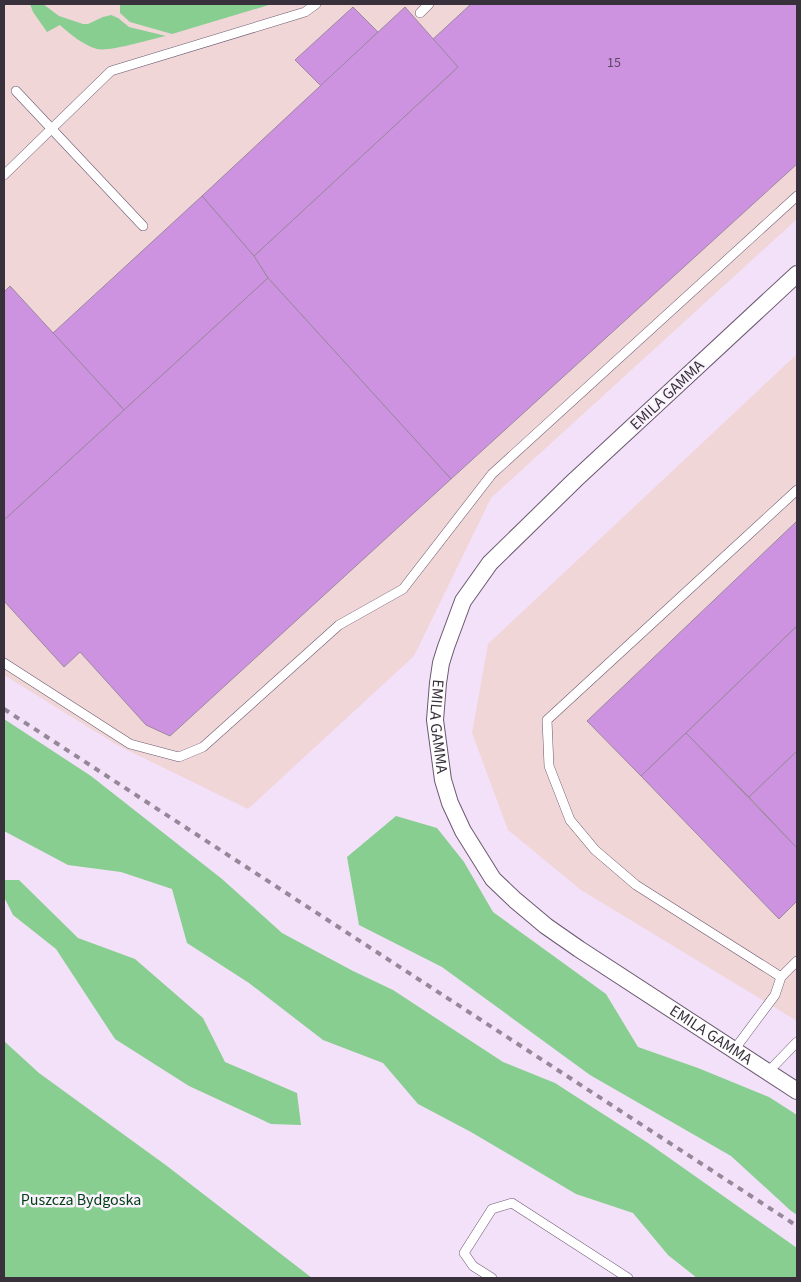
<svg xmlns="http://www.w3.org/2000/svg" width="801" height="1282" viewBox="0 0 801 1282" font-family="'Source Sans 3',sans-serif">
<rect width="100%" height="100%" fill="#f3e0f9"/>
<!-- industrial -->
<g fill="#f1d6d8">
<polygon points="4,4 797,4 797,219 491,498 414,656 248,809 117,745 4,675"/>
<polygon points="797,354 797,1021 581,890 508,830 472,733 488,644"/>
</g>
<!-- green -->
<g fill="#87ce90">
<path d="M 30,4 L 43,4 L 59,16 L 83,24 L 88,24 L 103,17 L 111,15 L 118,18 L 129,27 L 166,36 C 151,39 110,52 97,49 C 83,45 70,34 60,25 L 47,32 L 33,12 Z"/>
<polygon points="120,4 272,4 172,34 130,22 120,13"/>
<polygon points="4,719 91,776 222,879 282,933 353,971 393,990 503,1062 555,1083 648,1143 797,1248 797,1278 697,1278 668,1255 633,1213 576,1194 471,1132 418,1104 383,1063 323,1040 249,983 187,943 172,889 121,872 68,865 4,831"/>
<polygon points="396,816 437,828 464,862 493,912 606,994 638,1047 698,1068 769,1097 797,1115 797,1215 790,1210 731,1156 590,1075 442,967 359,925 347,857"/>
<polygon points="4,880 19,880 78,938 135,959 203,1018 225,1062 297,1093 301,1125 271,1124 189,1086 115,1039 56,949 13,915 4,897"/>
<polygon points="4,1041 39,1073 167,1166 312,1278 4,1278"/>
</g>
<!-- building -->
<g fill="#ce93e0" stroke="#9a889f">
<polygon points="471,4 797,4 797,164 451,479 268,278 254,256 458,67 432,40"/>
<polygon points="353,7 378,32 321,86 295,60"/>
<polygon points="405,7 458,67 254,256 202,196"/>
<polygon points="202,196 254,256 268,278 124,410 53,333"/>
<polygon points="268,278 451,479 170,736 146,725 80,652 64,667 4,601 4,520"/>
<polygon points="10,286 124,410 4,520 4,292"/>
<polygon points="797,521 797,626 641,776 587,721"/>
<polygon points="797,626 797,751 749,797 686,733"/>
<polygon points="686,733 797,848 797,901 779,919 641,776"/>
<polygon points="797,751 797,848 749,797"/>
</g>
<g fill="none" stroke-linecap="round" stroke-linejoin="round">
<!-- service casing -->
<g stroke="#6a596f" stroke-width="10">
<g id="service">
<polyline points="420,13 429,4"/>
<polyline points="16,91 143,226"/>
<polyline points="4,175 111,71 305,12 316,4"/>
<polyline points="4,663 130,744 179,757 203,747 339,625 403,589 492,474 797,196"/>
<polyline points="781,977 636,885 595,850 570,820 549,766 547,720 797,490"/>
<polyline points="734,1050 775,995 781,977 797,961"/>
<polyline points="768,1072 797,1042"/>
<polyline points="492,1278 473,1266 464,1253 492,1209 512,1203 628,1278"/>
</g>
</g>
<!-- minor casing -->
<g stroke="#6a596f" stroke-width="18">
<g id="minor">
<path id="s1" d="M 797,274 L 575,480 L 490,563 L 463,601 L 446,647 L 441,663 L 438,683 L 435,720 L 443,780 L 450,803 L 463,831 L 493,879 L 515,900 L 546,926 L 579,949 L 797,1091"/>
</g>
</g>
<!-- service -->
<use href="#service" stroke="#fff" stroke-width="9"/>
<!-- minor -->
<use href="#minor" stroke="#fff" stroke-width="16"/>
<!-- rail -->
<polyline stroke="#958899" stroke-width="4" stroke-dasharray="6 6" stroke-linecap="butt" points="4,709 797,1226"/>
</g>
<g text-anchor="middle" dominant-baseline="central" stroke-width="5" stroke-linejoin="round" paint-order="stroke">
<!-- number labels -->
<g font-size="14" fill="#5e4964">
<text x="614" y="63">15</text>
</g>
<!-- street labels -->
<g font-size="16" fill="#38303a" stroke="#faf2fc">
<text transform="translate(667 395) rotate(-43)">EMILA GAMMA</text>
<text stroke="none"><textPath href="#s1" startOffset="598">EMILA GAMMA</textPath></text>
<text stroke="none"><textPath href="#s1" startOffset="1032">EMILA GAMMA</textPath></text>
</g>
<!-- park labels -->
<g font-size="16" fill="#013f14" stroke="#faf2fc">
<text x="81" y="1200">Puszcza Bydgoska</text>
</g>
</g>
<!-- border -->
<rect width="801" height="1282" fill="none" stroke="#38303a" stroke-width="10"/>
</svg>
